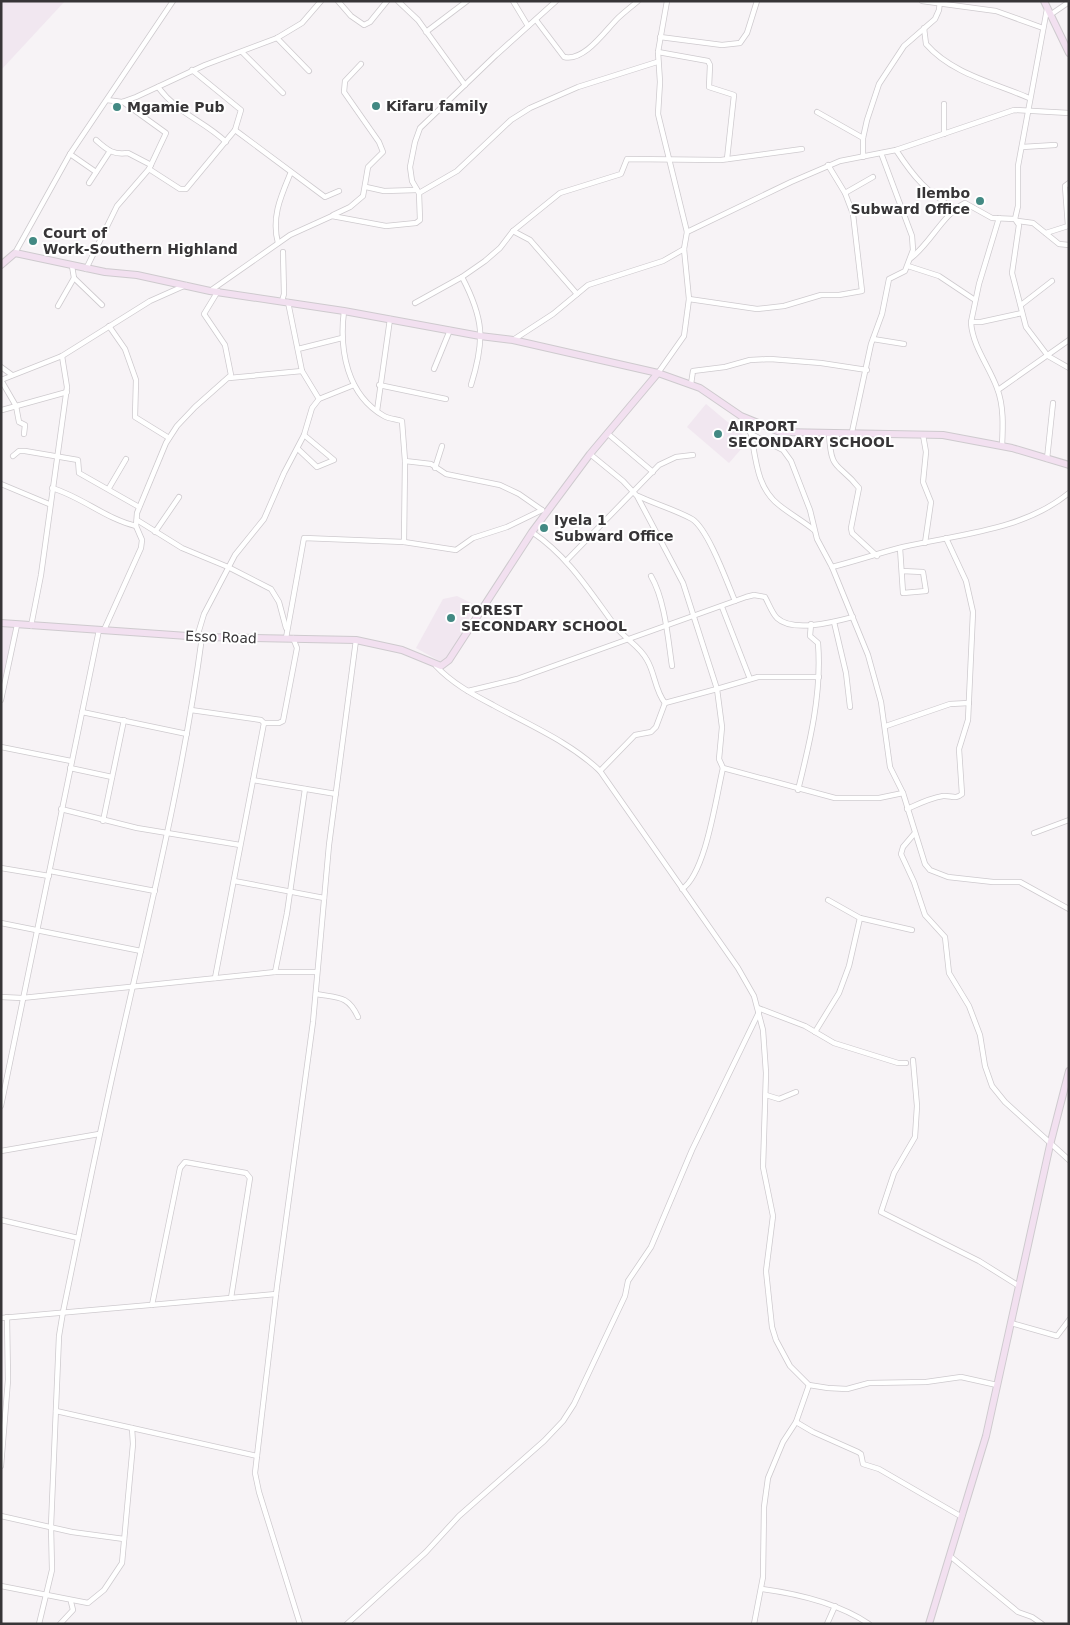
<svg xmlns="http://www.w3.org/2000/svg" width="1070" height="1625" viewBox="0 0 1070 1625" font-family="'DejaVu Sans',sans-serif">
<rect width="100%" height="100%" fill="#f7f3f6"/>
<!-- built -->
<g fill="#f1e7f0">
<polygon points="1,1 65,1 1,70"/>
<polygon points="706,404 749,440 729,463 687,427"/>
<polygon points="457,596 475,605 463,632 443,663 416,648 443,599"/>
<polygon points="1,626 14,627 1,685"/>
</g>
<g fill="none" stroke-linecap="round" stroke-linejoin="round">
<!-- street casing -->
<g stroke="#cecace" stroke-width="6">
<g id="street">
<polyline points="338,1 351,16 364,25 370,22 387,1"/>
<polyline points="398,1 418,20 465,85"/>
<polyline points="513,1 528,26"/>
<polyline points="667,1 658,52 660,82 658,114 687,232"/>
<polyline points="922,1 996,11 1043,28"/>
<polyline points="1050,15 1069,2"/>
<path d="M 536,20 L 564,57 C 584,62 605,31 617,19 C 623,13 631,7 638,1"/>
<path d="M 924,28 L 926,44 C 952,74 995,83 1029,98"/>
<polyline points="426,32 467,1"/>
<polyline points="660,37 722,45 740,43 747,33 757,1"/>
<polyline points="277,38 309,71"/>
<polyline points="242,52 283,93"/>
<polyline points="658,52 708,61 710,65 709,87 734,95 727,159"/>
<path d="M 158,87 C 179,115 203,120 226,142"/>
<polyline points="107,100 122,102 136,97 205,65 277,38 302,23 321,1"/>
<polyline points="123,102 166,133 149,169"/>
<polyline points="817,112 863,138"/>
<polyline points="235,130 325,197 339,191"/>
<polyline points="944,134 944,104"/>
<path d="M 96,140 C 108,151 114,155 128,153 L 151,165"/>
<polyline points="1022,147 1055,145"/>
<path d="M 896,150 C 915,179 926,191 956,210"/>
<polyline points="70,154 96,172"/>
<polyline points="863,157 863,138 867,120 879,84 904,46 935,19 939,10 940,1"/>
<polyline points="89,183 110,151"/>
<polyline points="366,187 384,191 417,190"/>
<polyline points="419,193 457,171 511,120 530,108 578,87 657,62"/>
<polyline points="845,193 873,177"/>
<polyline points="333,215 350,207 363,196 368,167 383,152 379,142 344,92 345,81 361,64"/>
<polyline points="999,218 979,284 971,322 981,322 1022,313"/>
<polyline points="1015,219 1018,206 1018,166 1047,9"/>
<polyline points="1018,221 1033,223 1059,244 1069,245"/>
<polyline points="513,231 530,240 577,294"/>
<polyline points="1046,233 1068,226 1065,186 1069,183"/>
<path d="M 278,243 C 271,217 281,196 291,172"/>
<polyline points="15,253 70,154 173,1"/>
<path d="M 911,258 C 931,243 942,215 965,203 L 992,218 L 1015,219 L 1019,225 L 1012,273 L 1026,327 L 1048,356 L 1069,368"/>
<polyline points="908,266 939,276 975,300"/>
<polyline points="86,269 117,206 149,169 180,189 186,189 235,130 241,110 192,70"/>
<polyline points="74,278 102,305"/>
<polyline points="210,291 290,235 332,216 386,226 416,223 420,220 419,193 412,181 410,167 415,142 420,128 496,55 556,1"/>
<polyline points="689,299 757,309 784,306 821,295 839,295 862,291 853,214 845,193 828,165"/>
<polyline points="282,301 284,294 283,252"/>
<polyline points="415,303 462,277"/>
<polyline points="1021,305 1052,281"/>
<polyline points="58,306 74,278 72,266"/>
<path d="M 344,311 C 339,350 347,395 384,416 C 389,419 396,419 402,421 L 405,461 L 431,464 L 446,474 L 500,485 L 519,494 L 542,510"/>
<path d="M 971,323 C 973,347 989,366 997,388 C 1004,406 1003,427 1002,446"/>
<polyline points="109,326 125,349 136,380 135,417 169,438"/>
<polyline points="873,339 904,344"/>
<polyline points="513,340 553,314 588,285 663,261 684,249"/>
<polyline points="298,349 342,338"/>
<polyline points="1,367 12,375"/>
<polyline points="434,369 450,330"/>
<polyline points="658,373 684,336 689,299 684,249 687,232 791,182 840,161 896,150 1014,110 1069,113"/>
<polyline points="229,378 302,371"/>
<polyline points="691,384 693,371 725,367 750,360 770,359 821,363 867,370"/>
<polyline points="379,385 446,399"/>
<path d="M 471,385 C 485,340 484,319 462,277 L 485,261 L 500,248 L 513,231 L 560,193 L 621,174 L 627,159 L 721,160 L 802,149"/>
<polyline points="998,390 1069,340"/>
<polyline points="319,399 354,385"/>
<polyline points="2,410 67,392"/>
<polyline points="377,411 390,319"/>
<polyline points="741,416 751,434 783,450 791,461 810,510 817,539 832,567 868,655 881,702 890,767 903,793 925,864 930,870 948,877 993,882 1020,882 1069,909"/>
<polyline points="852,432 871,344 882,314 889,279 905,271 913,250 912,236 881,153"/>
<polyline points="607,433 653,472"/>
<path d="M 829,433 C 831,474 838,461 859,488 L 851,528 L 852,533 L 877,556"/>
<polyline points="24,434 25,425 19,422 16,406 1,380 62,356 150,301 186,285"/>
<path d="M 751,434 C 756,460 757,488 779,505 C 790,514 803,521 814,530"/>
<polyline points="923,435 926,452 923,482 931,502 925,543"/>
<polyline points="298,449 317,467 334,460 304,435"/>
<polyline points="13,456 19,451 25,451 78,460 79,473 139,507"/>
<polyline points="1047,459 1053,403"/>
<polyline points="435,468 442,446"/>
<polyline points="1,484 49,504"/>
<path d="M 52,488 C 82,497 106,519 136,526"/>
<polyline points="109,488 126,459"/>
<path d="M 638,496 C 655,504 676,510 692,519 C 708,529 727,582 735,601"/>
<polyline points="137,520 182,548 228,567 271,589 279,602 286,628"/>
<polyline points="155,532 179,497"/>
<path d="M 532,532 C 569,557 590,592 616,627 C 625,639 640,646 647,660 C 655,673 655,691 665,703 L 717,689 L 683,583 L 637,496 L 623,481 L 590,454"/>
<polyline points="404,542 405,461"/>
<polyline points="900,548 903,593 926,591 923,572 902,571"/>
<polyline points="566,561 659,465 676,457 693,455"/>
<path d="M 832,567 C 856,561 879,553 903,547 C 959,534 1022,531 1069,493"/>
<path d="M 651,576 C 665,600 668,639 672,666"/>
<polyline points="722,607 750,679"/>
<polyline points="834,622 846,673 850,707"/>
<polyline points="31,626 41,575 67,387 62,356"/>
<polyline points="104,630 141,548 142,540 136,526 137,513 166,443 177,426 195,407 231,375 225,345 204,314 218,291"/>
<polyline points="197,637 204,614 235,555 264,519 284,473 304,435 312,408 319,399 302,371 288,302"/>
<polyline points="286,638 304,538 404,542 456,550 473,538 507,527 542,510"/>
<path d="M 436,666 C 452,683 472,694 493,705 C 529,725 570,742 600,771 L 738,968 L 754,996 L 763,1030 L 766,1073 L 763,1167 L 773,1216 L 766,1271 L 772,1327 L 776,1340 L 790,1366 L 809,1385 L 828,1388 L 847,1389 L 869,1383 L 926,1382 L 961,1377 L 997,1385"/>
<polyline points="819,677 758,677 717,689 722,727 719,759 723,768 835,798 879,798 903,793"/>
<path d="M 468,691 L 517,679 L 746,597 L 754,595 L 765,597 C 769,604 772,613 777,618 C 793,633 834,622 853,617"/>
<polyline points="1,700 17,625"/>
<polyline points="191,710 261,720 264,723 215,978"/>
<polyline points="82,712 187,734"/>
<polyline points="264,723 279,723 283,721 297,648 293,638"/>
<polyline points="886,726 950,704 969,703"/>
<polyline points="1,747 71,761"/>
<polyline points="70,768 112,777"/>
<polyline points="600,771 635,735 651,732 656,727 665,703"/>
<polyline points="253,780 336,794"/>
<path d="M 798,790 C 810,742 822,693 818,643 L 810,636 L 811,624"/>
<polyline points="61,809 137,828 240,845"/>
<path d="M 907,809 C 918,804 930,798 943,796 C 951,795 955,800 962,794 L 959,749 L 968,720 L 973,612 L 966,581 L 946,538"/>
<polyline points="103,821 124,720"/>
<polyline points="1034,833 1069,820"/>
<polyline points="914,834 903,847 901,854 914,882 925,915 945,937 949,973 969,1006 980,1035 985,1066 992,1086 1005,1102 1069,1160"/>
<polyline points="1,868 49,876"/>
<polyline points="50,871 155,891"/>
<polyline points="234,881 324,898"/>
<path d="M 682,889 C 706,873 716,797 723,768"/>
<polyline points="828,900 860,918 912,930"/>
<polyline points="1,923 141,951"/>
<polyline points="275,972 287,913 305,789"/>
<path d="M 316,994 C 338,998 348,995 358,1017"/>
<polyline points="1,997 22,998 275,972 317,972"/>
<polyline points="758,1008 805,1026 834,1043 898,1063 906,1063"/>
<polyline points="815,1032 839,993 849,966 860,918"/>
<polyline points="913,1060 917,1106 915,1137 894,1173 881,1212 979,1261 1019,1286"/>
<polyline points="766,1095 779,1099 796,1092"/>
<polyline points="1,1106 99,630"/>
<polyline points="1,1151 99,1134"/>
<polyline points="1,1220 78,1238"/>
<polyline points="152,1305 180,1168 185,1162 246,1173 250,1178 231,1298"/>
<polyline points="1,1318 276,1294"/>
<polyline points="1011,1323 1057,1336 1069,1320"/>
<polyline points="796,1422 813,1432 858,1452 861,1454 863,1464 879,1469 962,1517"/>
<polyline points="132,1428 257,1456"/>
<polyline points="1,1466 8,1380 7,1317"/>
<polyline points="1,1516 72,1532 124,1539"/>
<polyline points="950,1556 1018,1612 1032,1617 1042,1624"/>
<polyline points="1,1586 88,1603 104,1590 122,1563 133,1444 132,1428 56,1411"/>
<path d="M 762,1589 C 799,1594 838,1603 869,1624"/>
<path d="M 39,1624 L 52,1570 L 51,1526 L 59,1336 L 63,1312 C 82,1220 100,1129 121,1038 C 151,905 184,772 202,637"/>
<polyline points="60,1624 73,1610 71,1602"/>
<polyline points="300,1624 259,1492 255,1473 277,1286 313,1022 329,845 356,640"/>
<polyline points="347,1624 426,1552 459,1516 544,1441 563,1421 574,1404 625,1296 628,1281 651,1247 692,1150 759,1012"/>
<polyline points="754,1624 763,1577 764,1507 768,1478 783,1442 796,1422 809,1385"/>
<polyline points="827,1624 835,1606"/>
</g>
</g>
<!-- secondary casing -->
<g stroke="#cecace" stroke-width="8">
<g id="secondary">
<polyline points="1044,1 1069,53"/>
<polyline points="1,265 15,253 20,254 105,272 137,275 210,291 344,311 480,336 513,340 658,373 700,388 741,416 780,432 943,435 1012,448 1069,465"/>
<polyline points="1,623 202,637 356,640 402,650 441,666 449,660 532,532 590,454 658,373"/>
<polyline points="929,1624 986,1436 1050,1145 1069,1071"/>
</g>
</g>
<!-- street -->
<use href="#street" stroke="#fff" stroke-width="4.5"/>
<!-- secondary -->
<use href="#secondary" stroke="#f2e0f0" stroke-width="6"/>
</g>
<!-- markers -->
<g fill="#428983" stroke="#fff" stroke-width="2">
<circle cx="376" cy="106" r="5"/>
<circle cx="117" cy="107" r="5"/>
<circle cx="980" cy="201" r="5"/>
<circle cx="33" cy="241" r="5"/>
<circle cx="718" cy="434" r="5"/>
<circle cx="544" cy="528" r="5"/>
<circle cx="451" cy="618" r="5"/>
</g>
<g text-anchor="middle" dominant-baseline="central" stroke-width="4" stroke-linejoin="round" paint-order="stroke">
<!-- poi labels -->
<g font-size="14" font-weight="bold" fill="#373537" stroke="#fff" text-anchor="start">
<text x="386" y="106">Kifaru family</text>
<text x="127" y="107">Mgamie Pub</text>
<text x="970" y="193" text-anchor="end">Ilembo<tspan x="970" dy="16">Subward Office</tspan></text>
<text x="43" y="233">Court of<tspan x="43" dy="16">Work-Southern Highland</tspan></text>
<text x="728" y="426">AIRPORT<tspan x="728" dy="16">SECONDARY SCHOOL</tspan></text>
<text x="554" y="520">Iyela 1<tspan x="554" dy="16">Subward Office</tspan></text>
<text x="461" y="610">FOREST<tspan x="461" dy="16">SECONDARY SCHOOL</tspan></text>
</g>
<!-- street labels -->
<g font-size="14" fill="#373537" stroke="#fff">
<text transform="translate(221 637) rotate(2)">Esso Road</text>
</g>
</g>
<!-- border -->
<rect width="1070" height="1625" fill="none" stroke="#373537" stroke-width="5"/>
</svg>
